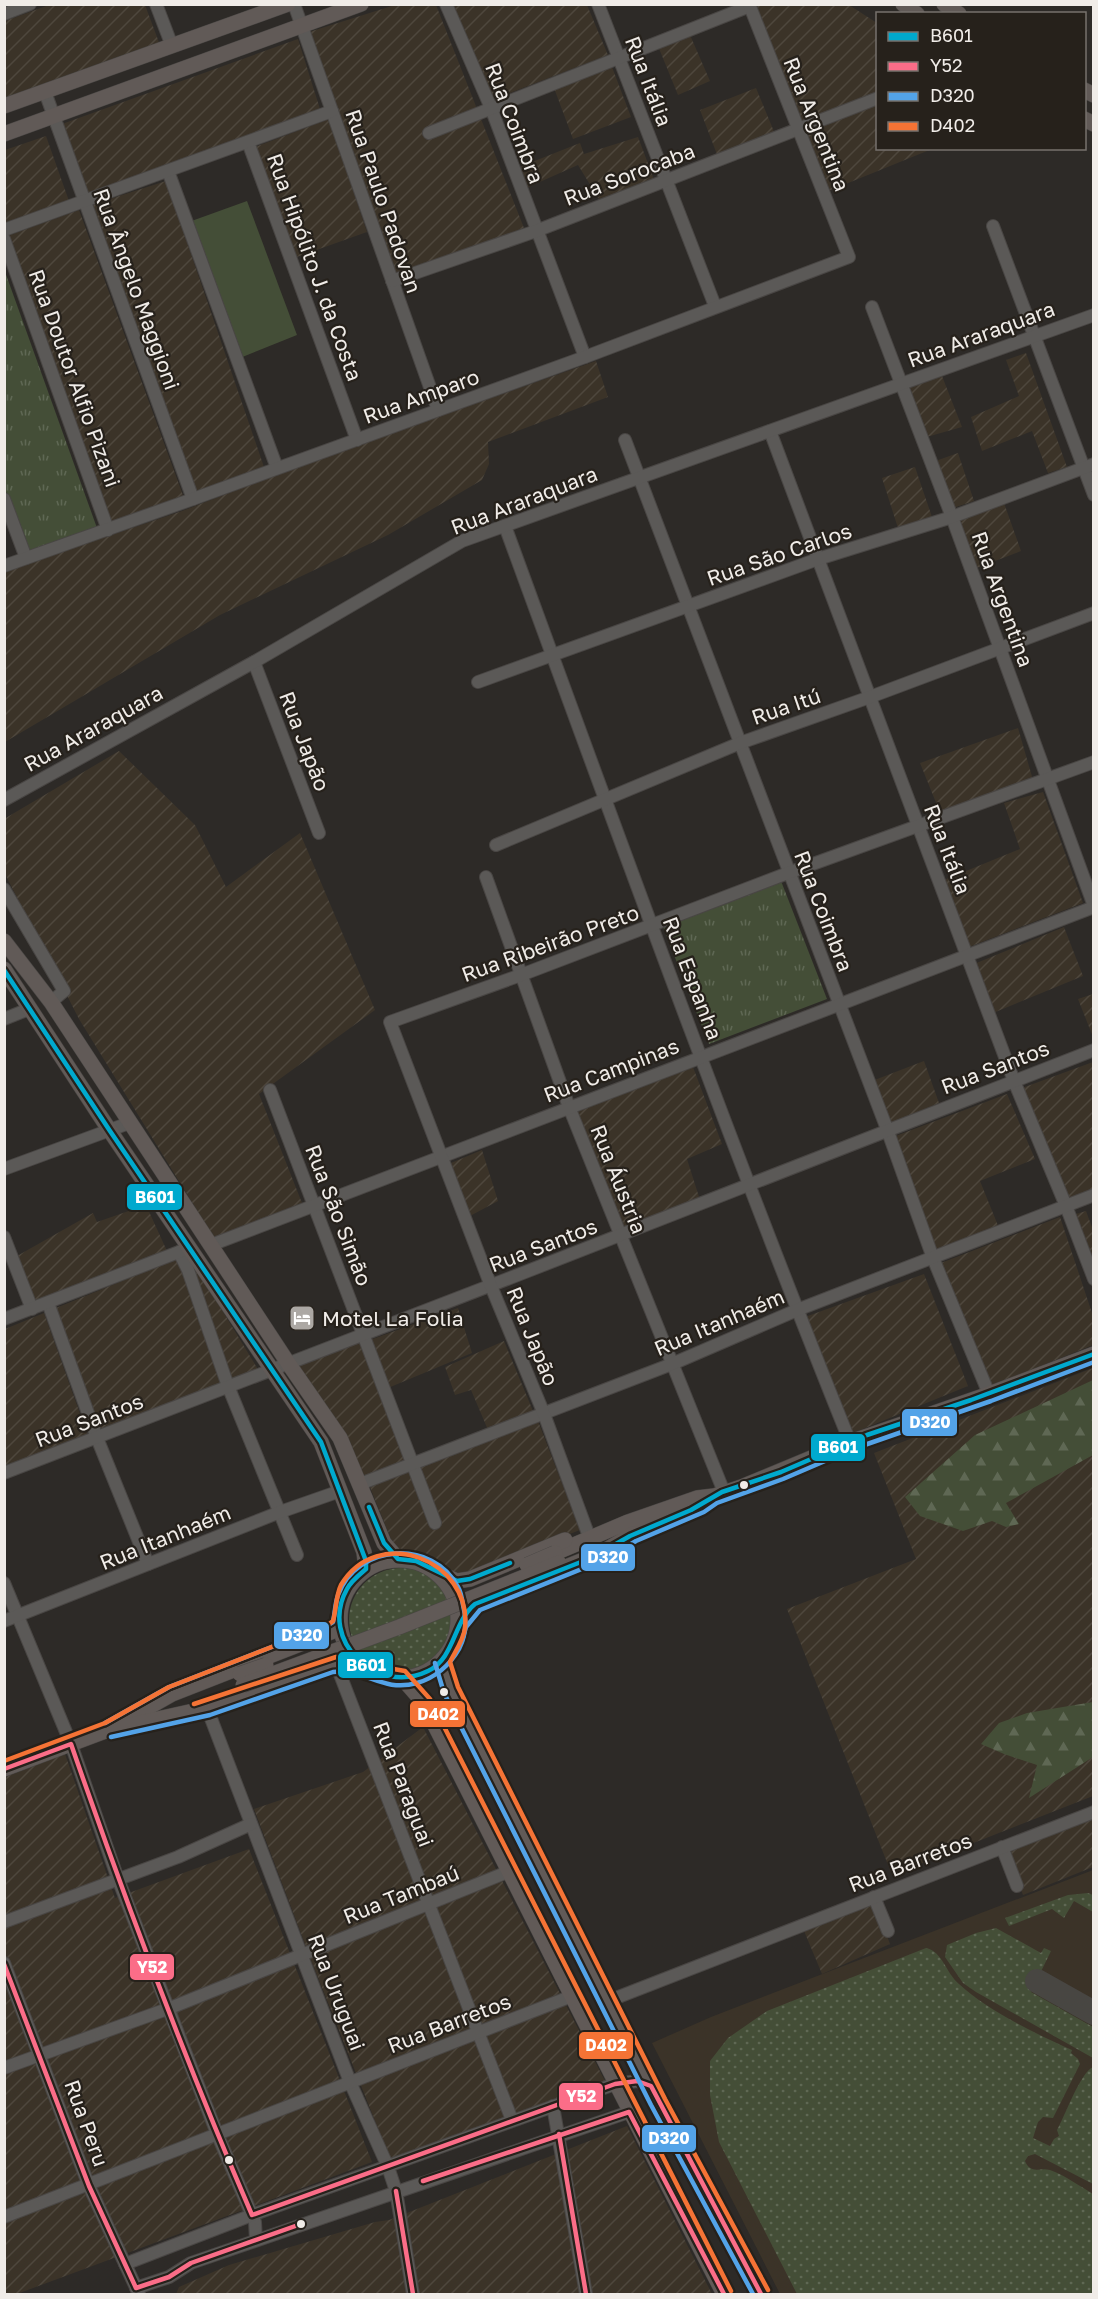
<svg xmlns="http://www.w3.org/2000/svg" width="1098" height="2299" viewBox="0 0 1098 2299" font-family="'Golos Text',sans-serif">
<defs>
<pattern id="industrial-furrows" width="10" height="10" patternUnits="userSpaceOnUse" patternTransform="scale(1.5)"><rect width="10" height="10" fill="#3b3328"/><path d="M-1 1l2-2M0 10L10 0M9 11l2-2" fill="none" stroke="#4e473d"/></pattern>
<pattern id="grass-dots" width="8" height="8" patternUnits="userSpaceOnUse" patternTransform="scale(1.5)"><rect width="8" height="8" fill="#444e37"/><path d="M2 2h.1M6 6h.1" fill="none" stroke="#5f6854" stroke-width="1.8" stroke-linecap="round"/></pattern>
<pattern id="forest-firs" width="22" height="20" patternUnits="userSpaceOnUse" patternTransform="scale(1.5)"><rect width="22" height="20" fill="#444e37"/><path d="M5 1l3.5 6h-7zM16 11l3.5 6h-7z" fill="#5f6854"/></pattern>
<pattern id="park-tufts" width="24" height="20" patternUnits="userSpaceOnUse" patternTransform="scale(1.5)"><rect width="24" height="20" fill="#444e37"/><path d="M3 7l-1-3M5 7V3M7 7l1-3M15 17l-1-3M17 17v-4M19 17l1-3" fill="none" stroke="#5f6854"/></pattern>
</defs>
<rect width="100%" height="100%" fill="#2d2a27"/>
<!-- built -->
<polygon fill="#3b3328" points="1093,1870 1093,2294 780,2294 652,2043 711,2017"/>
<!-- industrial -->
<g fill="url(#industrial-furrows)">
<polygon points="49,5 145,5 160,45 5,102 5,21"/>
<polygon points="395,5 436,5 524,228 395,275 309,32"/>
<polygon points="452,5 587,5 608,55 492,100"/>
<polygon points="753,5 849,5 877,23 878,148 932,149 826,192"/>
<polygon points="690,35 710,81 678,95 658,46"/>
<polygon points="298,39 320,109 87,196 62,124"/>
<polygon points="612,67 631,117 573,139 554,88"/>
<polygon points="756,88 775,134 718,157 700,110"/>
<polygon points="329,119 367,232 294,258 255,147"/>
<polygon points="46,136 69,201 5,224 5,150"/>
<polygon points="638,137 655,182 600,201 578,165 524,189 517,168 580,143 584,154"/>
<polygon points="166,181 264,467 195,493 91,205"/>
<polygon points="79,210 184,498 110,525 7,236"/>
<polygon points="1026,353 1067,467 1048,473 1032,431 982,451 971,417 1019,396 1006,360"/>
<polygon points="596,361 608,397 488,442 489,464 482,480 388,535 220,615 5,742 5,571 182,511 312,461"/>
<polygon points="942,376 962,427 916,440 897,390"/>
<polygon points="958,453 974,501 944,511 927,464"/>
<polygon points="915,467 932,517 898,528 882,478"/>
<polygon points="1004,503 1021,551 969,571 950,523"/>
<polygon points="1018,728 1033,780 941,815 920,763"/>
<polygon points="119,751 195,825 226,887 300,833 375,1010 259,1094 302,1203 214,1238 79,1019 5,874 4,819"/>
<polygon points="1043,792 1083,903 969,947 944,880 1020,849 1004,803"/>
<polygon points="1064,927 1083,976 993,1013 974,964"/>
<polygon points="1093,994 1094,994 1093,1037 1078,999"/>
<polygon points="924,1061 939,1103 889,1124 872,1081"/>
<polygon points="1093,1062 1093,1191 1070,1200 1022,1088"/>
<polygon points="693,1067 722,1144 687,1159 700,1200 622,1231 577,1112"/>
<polygon points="1007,1094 1035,1159 980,1181 999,1228 935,1253 893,1137"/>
<polygon points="482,1150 498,1201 470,1216 451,1163"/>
<polygon points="146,1205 167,1251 34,1302 17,1256 93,1213 97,1222"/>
<polygon points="1086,1211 1093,1230 1093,1268 1069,1216"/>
<polygon points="1060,1217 1093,1316 1093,1345 991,1386 941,1263"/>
<polygon points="188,1254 259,1371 101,1432 56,1308"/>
<polygon points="924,1274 968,1386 853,1433 805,1317"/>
<polygon points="458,1308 472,1353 388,1388 370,1340"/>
<polygon points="44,1313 88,1436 5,1468 5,1329"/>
<polygon points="360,1340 408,1462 362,1480 295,1365"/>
<polygon points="504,1341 533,1411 488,1430 471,1390 455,1395 445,1367"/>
<polygon points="1093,1368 1093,1796 892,1875 787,1609 916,1559 874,1453"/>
<polygon points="538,1421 580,1530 467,1574 446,1572 395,1549 369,1485"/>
<polygon points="423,1727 605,2081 391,2161 311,1960 254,1809 363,1772"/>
<polygon points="65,1754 115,1898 249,1849 372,2162 17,2294 5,2294 5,1777"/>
<polygon points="1093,1816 1093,1867 1023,1895 1006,1849"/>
<polygon points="874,1901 890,1944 822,1974 804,1931"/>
<polygon points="627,2126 712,2294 176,2294 179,2287 229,2265 375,2222 389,2220"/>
</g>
<!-- grass -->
<g fill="url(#grass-dots)">
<circle cx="401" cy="1620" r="52"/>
<polygon points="1088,1893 1093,1895 1093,1912 1074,1901 1064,1918 1052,1909 1009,1926 1005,1918 1068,1895"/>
<polygon points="996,1928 1041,1953 1044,1948 1051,1951 1031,1992 1093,2027 1093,2058 976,1992 963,1983 945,1957 947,1945 976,1933"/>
<path d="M 926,1948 C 942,1951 946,1973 959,1984 C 987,2010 1036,2034 1072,2050 L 1071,2053 L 1078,2059 L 1080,2064 L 1053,2118 L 1043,2117 L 1038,2122 L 1033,2138 L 1050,2146 L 1054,2139 L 1059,2136 L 1057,2130 C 1065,2116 1080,2073 1093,2067 L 1093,2184 L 1035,2154 L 1028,2156 L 1025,2161 C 1031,2175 1040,2167 1050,2170 C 1063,2174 1081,2187 1093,2194 L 1093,2294 L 797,2294 L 719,2142 L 710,2095 L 710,2061 L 728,2038 L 767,2011 Z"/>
</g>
<!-- forest -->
<g fill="url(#forest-firs)">
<polygon points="1093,1380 1093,1455 1006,1503 1019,1524 1006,1527 992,1521 963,1531 920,1516 905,1497 975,1435"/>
<polygon points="1093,1702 1093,1757 1029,1798 1037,1765 1004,1754 981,1744 999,1723 1027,1713"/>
</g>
<!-- park -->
<g fill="url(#park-tufts)">
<polygon points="4,269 97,528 27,553 5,489"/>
<polygon points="781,881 827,999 709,1044 663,927"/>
</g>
<!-- garden -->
<polygon fill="#444e37" points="247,201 297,335 235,360 186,223"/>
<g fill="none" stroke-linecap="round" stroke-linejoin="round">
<!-- taxiway -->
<polyline stroke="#484642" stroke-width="24" points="1037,1981 1094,2013"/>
<!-- minor casing -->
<g stroke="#494644" stroke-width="14">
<g id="minor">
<polyline points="156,4 172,46"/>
<polyline points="294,4 438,410"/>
<polyline points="446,4 491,108 585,357"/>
<polyline points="598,4 715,306"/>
<polyline points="4,14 30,4"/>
<polyline points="45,92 193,499"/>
<polyline points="429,133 750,6"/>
<polyline points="248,142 357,440"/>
<polyline points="168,171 277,468"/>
<polyline points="993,226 1094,495"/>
<polyline points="4,230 332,111"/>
<polyline points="4,239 108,530"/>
<polyline points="392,281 536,231 878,98"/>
<polyline points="872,307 952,517 1094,906"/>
<polyline points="770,431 1014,1081 1066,1206 1094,1279"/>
<polyline points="625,440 887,1129 933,1258 989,1394"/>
<polyline points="4,499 26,558"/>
<path d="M 505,526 C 617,832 728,1139 850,1442"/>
<polyline points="4,566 193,499 585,357 849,257 749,4"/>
<polyline points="254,662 319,833"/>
<polyline points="478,682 818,559 952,517 1094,464"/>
<polyline points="4,800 254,662 462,541 1094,315"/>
<polyline points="496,845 740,743 870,697 1094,613"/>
<polyline points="486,877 569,1107 724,1492"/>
<polyline points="4,889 64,991 51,1002"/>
<polyline points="4,1019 29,1009"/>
<polyline points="270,1090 435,1523"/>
<polyline points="4,1169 129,1123"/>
<polyline points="4,1237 32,1309"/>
<polyline points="211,1245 1094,907"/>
<polyline points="179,1252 188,1270 228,1386 297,1555"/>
<polyline points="48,1303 97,1438 148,1564"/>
<polyline points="4,1319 184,1250"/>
<path d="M 4,1473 C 369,1335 730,1191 1094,1050"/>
<polyline points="360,1484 672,1364 797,1310 1094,1195"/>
<polyline points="587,1531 544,1414 491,1286 390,1022 521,975 788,873 1094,762"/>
<polyline points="4,1583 71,1744 118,1879 218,2136 255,2222 256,2240"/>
<polyline points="4,1621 280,1512 340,1491"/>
<polyline points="336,1664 512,2120"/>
<polyline points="207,1708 350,2082 388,2167 396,2191 413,2294"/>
<polyline points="1002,1847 1017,1886"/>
<polyline points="874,1897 888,1931"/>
<polyline points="4,1922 178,1857 251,1824"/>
<polyline points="4,1963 89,2186 139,2294"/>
<polyline points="608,2001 1094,1812"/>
<polyline points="4,2068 170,2008 510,1871"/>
<polyline points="553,2106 586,2294"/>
<polyline points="4,2217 572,1996"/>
<polyline points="125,2264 252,2215 615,2084 637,2081 651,2086"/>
<polyline points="136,2288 169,2277 191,2263 629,2112"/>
</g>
</g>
<!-- major casing -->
<g stroke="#494644" stroke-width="16">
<g id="major">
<polyline points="903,4 917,14"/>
<polyline points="944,4 959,14"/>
<polyline points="1084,90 1094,95"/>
<polyline points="4,106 288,4"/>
<polyline points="1084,119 1094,124"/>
<polyline points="4,134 361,4"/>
<polyline points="4,941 51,1002 288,1363 340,1438 384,1543 398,1559"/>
<polyline points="4,969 110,1131 321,1442 364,1552 366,1569"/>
<polyline points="625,1537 686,1512"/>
<polyline points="555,1553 628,1522 697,1498 714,1496 744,1486 850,1442 989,1394 1094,1354"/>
<circle cx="399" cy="1619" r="59"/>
<polyline points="439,1573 457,1581 470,1579 565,1540"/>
<polyline points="546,1575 601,1553 633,1534"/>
<polyline points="442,1661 451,1690 658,2102 761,2294"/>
<path d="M 402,1678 L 423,1702 C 524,1899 622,2098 724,2294"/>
<polyline points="121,1723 172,1694 331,1632 340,1626"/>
<polyline points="4,1769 108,1730 207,1708 336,1664 361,1665"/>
</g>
</g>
<!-- minor -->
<use href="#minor" stroke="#5b5957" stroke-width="12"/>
<!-- major -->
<use href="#major" stroke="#615a57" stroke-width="15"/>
<!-- major-bridge casing -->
<g stroke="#494644" stroke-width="16" stroke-linecap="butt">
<g id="major-bridge">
<polyline points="527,1565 555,1553"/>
<polyline points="240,1674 266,1665"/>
<polyline points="243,1685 399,1627 559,1563"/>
</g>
</g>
<!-- major-bridge -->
<use href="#major-bridge" stroke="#615a57" stroke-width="15"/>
<!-- bus-1 casing -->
<g stroke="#26211b" stroke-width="9">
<g id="bus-1">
<path d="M 4,970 L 110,1131 L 321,1442 L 366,1561 L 366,1569 C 359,1575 351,1581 347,1589 C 318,1641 377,1696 428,1671 C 455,1658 453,1622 475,1604 L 591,1558 L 630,1536 L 691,1510 L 722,1492 L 781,1472 L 867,1435 L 971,1400 L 1094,1354"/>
<polyline points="369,1507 384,1543 398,1559 416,1561 457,1581 470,1579 510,1563"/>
</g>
</g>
<!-- bus-2 casing -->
<g stroke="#26211b" stroke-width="9">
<g id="bus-2">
<path d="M 4,1769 L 71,1744 C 126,1903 185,2060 252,2215 L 615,2084 L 637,2081 L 651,2086 L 761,2294"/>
<polyline points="4,1964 89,2186 136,2288 169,2277 191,2263 301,2224"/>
<polyline points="559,2134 586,2294"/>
<polyline points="423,2181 629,2112 724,2294"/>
<polyline points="396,2191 413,2294"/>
</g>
</g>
<!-- bus-3 casing -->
<g stroke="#26211b" stroke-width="9">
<g id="bus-3">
<polyline points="462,1641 466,1627 480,1610 604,1560 636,1541 704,1512 717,1503 783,1479 853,1449 991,1401 1094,1362"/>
<polyline points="435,1663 444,1693 651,2105 753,2294"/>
<path d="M 105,1723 L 169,1687 L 328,1625 L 333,1622 C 335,1613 335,1603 338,1595 C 357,1543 433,1539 458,1587 C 461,1592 462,1599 463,1605 C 467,1620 466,1635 459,1649 C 450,1665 435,1678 417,1683 C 382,1693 365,1668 333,1672 L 210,1715 L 111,1737"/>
</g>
</g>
<!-- bus-4 casing -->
<g stroke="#26211b" stroke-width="9">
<g id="bus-4">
<polyline points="194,1704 336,1657 363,1658 376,1666 405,1671 430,1699 731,2291"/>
<path d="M 4,1761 L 105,1723 L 169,1687 L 328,1625 L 333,1621 C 336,1611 336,1595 341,1585 C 377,1524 472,1559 465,1628 C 464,1639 455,1652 450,1662 L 458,1687 L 665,2099 L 768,2290"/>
</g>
</g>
<!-- bus-1 -->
<use href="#bus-1" stroke="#00a9ce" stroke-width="4.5"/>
<!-- bus-2 -->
<use href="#bus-2" stroke="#fb6d88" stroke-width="4.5"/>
<!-- bus-3 -->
<use href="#bus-3" stroke="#53a3e8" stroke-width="4.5"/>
<!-- bus-4 -->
<use href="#bus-4" stroke="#f57335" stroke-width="4.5"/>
</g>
<!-- icons -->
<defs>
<g id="hotel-square" transform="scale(1.35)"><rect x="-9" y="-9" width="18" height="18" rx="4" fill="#aca8a4" stroke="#26211b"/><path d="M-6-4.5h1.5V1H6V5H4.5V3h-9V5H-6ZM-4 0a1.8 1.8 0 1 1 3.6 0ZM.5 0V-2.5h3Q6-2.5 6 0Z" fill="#fff"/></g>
</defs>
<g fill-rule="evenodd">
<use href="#hotel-square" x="302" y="1318"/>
</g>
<!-- markers -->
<g fill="#f0ece8" stroke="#26211b" stroke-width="2">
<circle cx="744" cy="1485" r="5"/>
<circle cx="444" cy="1692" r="5"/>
<circle cx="229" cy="2160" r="5"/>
<circle cx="301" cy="2224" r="5"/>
</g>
<g text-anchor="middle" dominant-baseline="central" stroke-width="4.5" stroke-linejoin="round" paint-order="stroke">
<!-- street labels -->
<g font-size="21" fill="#f0ece8" stroke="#26211b">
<text transform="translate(649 81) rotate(69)">Rua Itália</text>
<text transform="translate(515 123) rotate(69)">Rua Coimbra</text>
<text transform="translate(817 124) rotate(68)">Rua Argentina</text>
<text transform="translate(629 174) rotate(-21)">Rua Sorocaba</text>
<text transform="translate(384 201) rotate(71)">Rua Paulo Padovan</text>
<text transform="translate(315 267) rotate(70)">Rua Hipólito J. da Costa</text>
<text transform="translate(137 289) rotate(70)">Rua Ângelo Maggioni</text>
<text transform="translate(981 334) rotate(-20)">Rua Araraquara</text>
<text transform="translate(75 378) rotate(70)">Rua Doutor Alfio Pizani</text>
<text transform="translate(421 396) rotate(-20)">Rua Amparo</text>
<text transform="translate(524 500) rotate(-21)">Rua Araraquara</text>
<text transform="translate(779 554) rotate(-19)">Rua São Carlos</text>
<text transform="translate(1003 599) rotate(70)">Rua Argentina</text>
<text transform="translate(786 706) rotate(-19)">Rua Itú</text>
<text transform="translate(93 728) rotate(-29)">Rua Araraquara</text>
<text transform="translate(305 741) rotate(69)">Rua Japão</text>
<text transform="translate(948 849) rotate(69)">Rua Itália</text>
<text transform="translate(824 911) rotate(69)">Rua Coimbra</text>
<text transform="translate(550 943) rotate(-20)">Rua Ribeirão Preto</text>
<text transform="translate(693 978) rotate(69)">Rua Espanha</text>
<text transform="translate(995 1067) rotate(-21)">Rua Santos</text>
<text transform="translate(611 1070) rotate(-21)">Rua Campinas</text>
<text transform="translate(619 1179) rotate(68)">Rua Áustria</text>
<text transform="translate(339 1215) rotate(69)">Rua São Simão</text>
<text transform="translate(543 1245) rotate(-21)">Rua Santos</text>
<text transform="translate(719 1322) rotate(-23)">Rua Itanhaém</text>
<text transform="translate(533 1336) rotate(68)">Rua Japão</text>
<text transform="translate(89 1420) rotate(-21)">Rua Santos</text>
<text transform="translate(165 1537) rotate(-22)">Rua Itanhaém</text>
<text transform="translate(404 1784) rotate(69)">Rua Paraguai</text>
<text transform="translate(910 1862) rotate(-21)">Rua Barretos</text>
<text transform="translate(401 1894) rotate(-22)">Rua Tambaú</text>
<text transform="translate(337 1992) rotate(69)">Rua Uruguai</text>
<text transform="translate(449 2023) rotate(-21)">Rua Barretos</text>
<text transform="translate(87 2123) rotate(70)">Rua Peru</text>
</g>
<!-- poi labels -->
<g font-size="21" fill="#f0ece8" stroke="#26211b" text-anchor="start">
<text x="322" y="1318">Motel La Folia</text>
</g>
</g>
<g stroke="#26211b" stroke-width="2">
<rect x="126" y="1183" width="57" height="28" rx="6" fill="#00a9ce"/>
<rect x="901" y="1408" width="57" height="29" rx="6" fill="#53a3e8"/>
<rect x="810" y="1433" width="56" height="29" rx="6" fill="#00a9ce"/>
<rect x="580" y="1543" width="56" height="29" rx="6" fill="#53a3e8"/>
<rect x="273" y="1621" width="57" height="29" rx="6" fill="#53a3e8"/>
<rect x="337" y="1651" width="57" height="28" rx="6" fill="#00a9ce"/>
<rect x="409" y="1700" width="57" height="28" rx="6" fill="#f57335"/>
<rect x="129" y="1953" width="46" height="28" rx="6" fill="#fb6d88"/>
<rect x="578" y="2031" width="56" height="29" rx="6" fill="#f57335"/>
<rect x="558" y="2082" width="46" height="29" rx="6" fill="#fb6d88"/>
<rect x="641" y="2124" width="56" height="29" rx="6" fill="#53a3e8"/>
</g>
<g font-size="16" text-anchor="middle" font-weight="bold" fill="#fff">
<text x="155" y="1203">B601</text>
<text x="930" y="1428">D320</text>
<text x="838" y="1453">B601</text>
<text x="608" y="1563">D320</text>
<text x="302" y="1641">D320</text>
<text x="366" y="1671">B601</text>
<text x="438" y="1720">D402</text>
<text x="152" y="1973">Y52</text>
<text x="606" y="2051">D402</text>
<text x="581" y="2102">Y52</text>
<text x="669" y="2144">D320</text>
</g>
<!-- border -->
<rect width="1098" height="2299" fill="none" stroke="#f0ece8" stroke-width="12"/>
<!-- legend -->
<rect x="876" y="12" width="210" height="138" fill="#26211b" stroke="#77726d" stroke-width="1.5"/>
<rect x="888" y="32" width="30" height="9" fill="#00a9ce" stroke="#77726d" stroke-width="1.5"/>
<text x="930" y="42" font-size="18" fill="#f0ece8">B601</text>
<rect x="888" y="62" width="30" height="9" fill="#fb6d88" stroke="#77726d" stroke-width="1.5"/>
<text x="930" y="72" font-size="18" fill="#f0ece8">Y52</text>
<rect x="888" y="92" width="30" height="9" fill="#53a3e8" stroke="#77726d" stroke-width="1.5"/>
<text x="930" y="102" font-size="18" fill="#f0ece8">D320</text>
<rect x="888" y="122" width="30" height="9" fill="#f57335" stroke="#77726d" stroke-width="1.5"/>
<text x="930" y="132" font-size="18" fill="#f0ece8">D402</text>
</svg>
